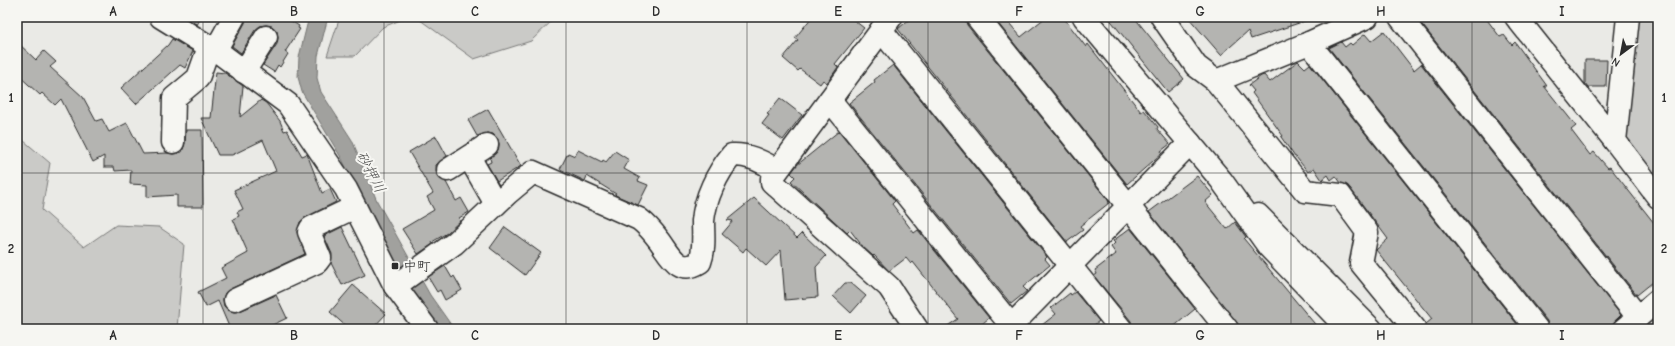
<svg xmlns="http://www.w3.org/2000/svg" width="1675" height="346" viewBox="0 0 1675 346" font-family="'Comic Neue','Klee One',sans-serif">
<rect width="100%" height="100%" fill="#eaeae6"/>
<filter id="ink" filterUnits="userSpaceOnUse"><feTurbulence type="fractalNoise" baseFrequency=".025" numOctaves="2"/><feDisplacementMap in="SourceGraphic" scale="8" xChannelSelector="R" yChannelSelector="G"/><feConvolveMatrix kernelMatrix="1 2 1 2 8 2 1 2 1" color-interpolation-filters="sRGB"/></filter>
<g filter="url(#ink)">
<!-- green -->
<g fill="#cacac7" stroke="#7a7a79">
<polygon points="340,17 408,17 383,27 355,56 327,56"/>
<polygon points="416,17 556,17 531,41 474,59"/>
<polygon points="1636,17 1658,17 1658,183 1625,138"/>
<polygon points="17,135 50,163 42,210 84,247 116,225 159,227 184,244 177,329 17,329"/>
<polygon points="1658,314 1658,329 1641,329"/>
</g>
<!-- water -->
<polygon fill="#a1a19e" stroke="#727270" points="309,17 328,17 318,56 317,78 321,92 352,140 377,201 430,295 454,329 437,329 408,288 365,208 342,159 302,92 298,77 299,57"/>
<!-- building -->
<g fill="#b4b4b1" stroke="#2b2b2b">
<polygon points="185,17 201,17 197,25"/>
<polygon points="246,17 285,17 299,26 298,28 300,29 285,52 288,54 280,67 278,65 274,72 263,65 277,44 278,38 277,31 272,26 266,25 260,26 255,30 241,53 232,46 245,23"/>
<polygon points="812,17 850,17 864,28 835,64 838,67 827,83 823,80 820,84 800,69 798,71 783,58 798,40 795,38"/>
<polygon points="912,17 965,17 967,25 1108,200 1109,203 1080,226 1083,230 1067,242 898,29"/>
<polygon points="993,17 1004,17 1021,37 1046,17 1063,17 1086,47 1088,44 1141,112 1144,110 1158,127 1157,129 1170,144 1161,151 1162,153 1127,184"/>
<polygon points="1108,17 1134,17 1184,79 1168,92"/>
<polygon points="1188,17 1307,17 1308,20 1251,39 1248,31 1221,55"/>
<polygon points="1416,17 1485,17 1500,37 1504,35 1512,45 1515,42 1547,86 1544,86 1576,126 1571,130 1590,155 1594,152 1608,168 1610,167 1658,228 1658,278 1637,295"/>
<polygon points="1384,31 1414,70 1421,64 1621,315 1607,329 1549,329 1547,321 1329,48 1341,42 1345,47 1350,43 1352,45 1365,34 1371,41"/>
<polygon points="172,39 193,51 185,68 180,65 136,104 121,88 168,45"/>
<polygon points="17,42 36,60 44,51 56,62 50,67 83,97 96,121 102,119 109,132 127,123 143,154 168,153 173,154 182,152 185,143 186,130 202,130 203,207 177,207 177,195 147,197 147,185 130,184 131,170 115,171 114,167 104,167 104,156 93,162 61,99 55,105 42,93 40,95 17,74"/>
<polygon points="1585,60 1607,60 1606,87 1588,87 1585,83"/>
<polygon points="1298,61 1305,68 1310,64 1521,329 1427,329 1426,324 1432,319 1376,250 1388,239 1350,188 1341,183 1336,176 1331,180 1328,175 1322,180 1314,168 1308,172 1296,157 1295,157 1281,137 1283,136 1252,93 1254,91 1249,85 1261,76 1264,75 1270,82"/>
<polygon points="893,65 1047,257 1045,259 1050,265 1023,287 1027,291 1011,304 849,103 875,82 874,80"/>
<polygon points="216,72 225,73 243,86 240,117 261,100 266,103 280,121 284,131 287,130 302,156 307,154 322,193 330,189 336,202 306,217 300,222 297,232 305,254 230,289 225,293 223,299 224,306 228,310 234,312 240,311 276,295 287,318 264,329 230,329 218,301 206,307 198,292 226,278 221,268 248,253 233,219 239,216 237,212 243,209 234,190 276,171 263,140 232,155 218,155 201,118 211,118"/>
<polygon points="780,98 802,115 783,140 762,124 769,115 767,114"/>
<polygon points="488,109 521,166 497,181 487,164 491,162 490,158 498,150 499,144 498,139 493,134 487,133 477,136 468,120"/>
<polygon points="839,131 895,201 892,204 914,233 918,230 989,318 976,329 943,329 958,319 913,262 911,264 906,258 889,271 874,255 873,256 863,247 850,230 847,233 791,181 795,177 791,173 797,165"/>
<polygon points="436,136 447,156 436,165 437,176 446,182 456,201 461,198 469,212 459,218 460,221 447,233 432,242 433,244 418,254 402,229 434,210 427,197 433,193 409,152"/>
<polygon points="578,150 602,162 603,160 606,162 615,151 629,160 624,169 640,178 638,181 648,185 638,205 615,195 616,194 587,176 585,181 560,169 568,153 575,156"/>
<polygon points="1197,176 1213,195 1205,202 1227,229 1235,222 1246,237 1244,239 1319,329 1242,329 1149,212"/>
<polygon points="754,198 797,238 802,233 826,256 816,267 818,297 785,300 781,250 766,266 746,248 743,252 722,234 733,221 727,220"/>
<polygon points="342,227 365,275 342,285 331,263 332,254 324,236"/>
<polygon points="505,227 541,253 525,275 490,248"/>
<polygon points="1130,228 1195,309 1171,329 1133,329 1131,321 1094,276 1097,274 1095,270 1116,254 1111,247 1115,243 1113,241"/>
<polygon points="445,266 452,278 454,276 462,290 445,300 440,290 437,292 428,277"/>
<polygon points="845,283 851,283 866,296 851,313 833,296"/>
<polygon points="353,285 386,314 372,329 349,329 330,312"/>
<polygon points="1075,292 1099,321 1089,329 1037,329 1056,314 1051,308 1070,293 1071,295"/>
</g>
<g fill="none" stroke-linecap="round" stroke-linejoin="round">
<!-- minor casing -->
<g stroke="#2b2b2b" stroke-width="25">
<g id="minor">
<polyline points="161,17 221,54 288,104 346,189 395,286 427,329"/>
<polyline points="891,17 772,178 772,182 889,287 917,329"/>
<polyline points="977,17 1227,329"/>
<polyline points="1084,17 1221,180 1269,247 1348,329"/>
<polyline points="1162,17 1196,66 1216,81 1305,191 1340,195 1367,232 1361,263 1415,329"/>
<polyline points="1400,17 1638,317"/>
<polyline points="1516,17 1615,141"/>
<polyline points="1628,17 1615,141 1658,197"/>
<polyline points="881,30 1121,329"/>
<polyline points="1309,43 1537,329"/>
<polyline points="215,51 234,17"/>
<polyline points="244,72 266,37"/>
<polyline points="1216,81 1309,43 1367,17"/>
<polyline points="830,100 1014,329"/>
<polyline points="173,142 174,98 198,78 209,47"/>
<polyline points="469,157 496,204"/>
<polyline points="448,170 487,145"/>
<polyline points="1258,215 1371,329"/>
<path d="M 395,286 L 455,243 L 508,193 L 533,172 L 639,219 C 647,225 653,232 659,240 C 670,254 678,276 700,262 C 705,249 703,235 703,221 C 705,198 717,173 732,155 C 749,154 762,162 777,170"/>
<polyline points="235,300 317,262 320,258 309,232 311,228 355,207"/>
<polyline points="1008,329 1190,143"/>
<polyline points="1624,329 1658,300"/>
</g>
</g>
<!-- minor -->
<use href="#minor" stroke="#f6f6f2" stroke-width="22"/>
</g>
</g>
<!-- grid -->
<path fill="none" stroke="#2b2b2b" stroke-width="1" stroke-opacity="0.55" d="M 203,17 L 203,329M 384,17 L 384,329M 566,17 L 566,329M 747,17 L 747,329M 928,17 L 928,329M 1109,17 L 1109,329M 1291,17 L 1291,329M 1472,17 L 1472,329M 17,173 L 1658,173"/>
<!-- markers -->
<rect fill="#2b2b2b" stroke="#f6f6f2" stroke-width="1.5" x="391" y="262" width="8" height="8" rx="2"/>
<g text-anchor="middle" dominant-baseline="central" stroke-width="4" stroke-linejoin="round" paint-order="stroke">
<!-- poi labels -->
<g font-size="14" fill="#2b2b2b" stroke="#f6f6f2" text-anchor="start">
<text x="403" y="266">中町</text>
</g>
<!-- water labels -->
<g font-size="15" font-style="italic" fill="#545453" stroke="#f6f6f2">
<text transform="translate(371 172) rotate(62)">砂押川</text>
</g>
</g>
<!-- margin -->
<rect width="1675" height="346" fill="none" stroke="#f6f6f2" stroke-width="44"/>
<!-- north arrow -->
<g transform="translate(1621 54) rotate(212)" stroke="#f6f6f2" stroke-width="3" paint-order="stroke">
<path d="M0-3L7 15L0 10L-7 15Z" fill="#2b2b2b"/>
<text y="-6" font-size="11" font-weight="bold" text-anchor="middle" fill="#2b2b2b">N</text>
</g>
<rect x="22" y="22" width="1631" height="302" fill="none" stroke="#2b2b2b" stroke-width="1.5"/>
<g font-size="13" text-anchor="middle" font-weight="bold" fill="#2b2b2b">
<text x="113" y="16">A</text>
<text x="294" y="16">B</text>
<text x="475" y="16">C</text>
<text x="656" y="16">D</text>
<text x="838" y="16">E</text>
<text x="1019" y="16">F</text>
<text x="1200" y="16">G</text>
<text x="1381" y="16">H</text>
<text x="1562" y="16">I</text>
<text x="11" y="102">1</text>
<text x="1664" y="102">1</text>
<text x="11" y="253">2</text>
<text x="1664" y="253">2</text>
<text x="113" y="340">A</text>
<text x="294" y="340">B</text>
<text x="475" y="340">C</text>
<text x="656" y="340">D</text>
<text x="838" y="340">E</text>
<text x="1019" y="340">F</text>
<text x="1200" y="340">G</text>
<text x="1381" y="340">H</text>
<text x="1562" y="340">I</text>
</g>
</svg>
